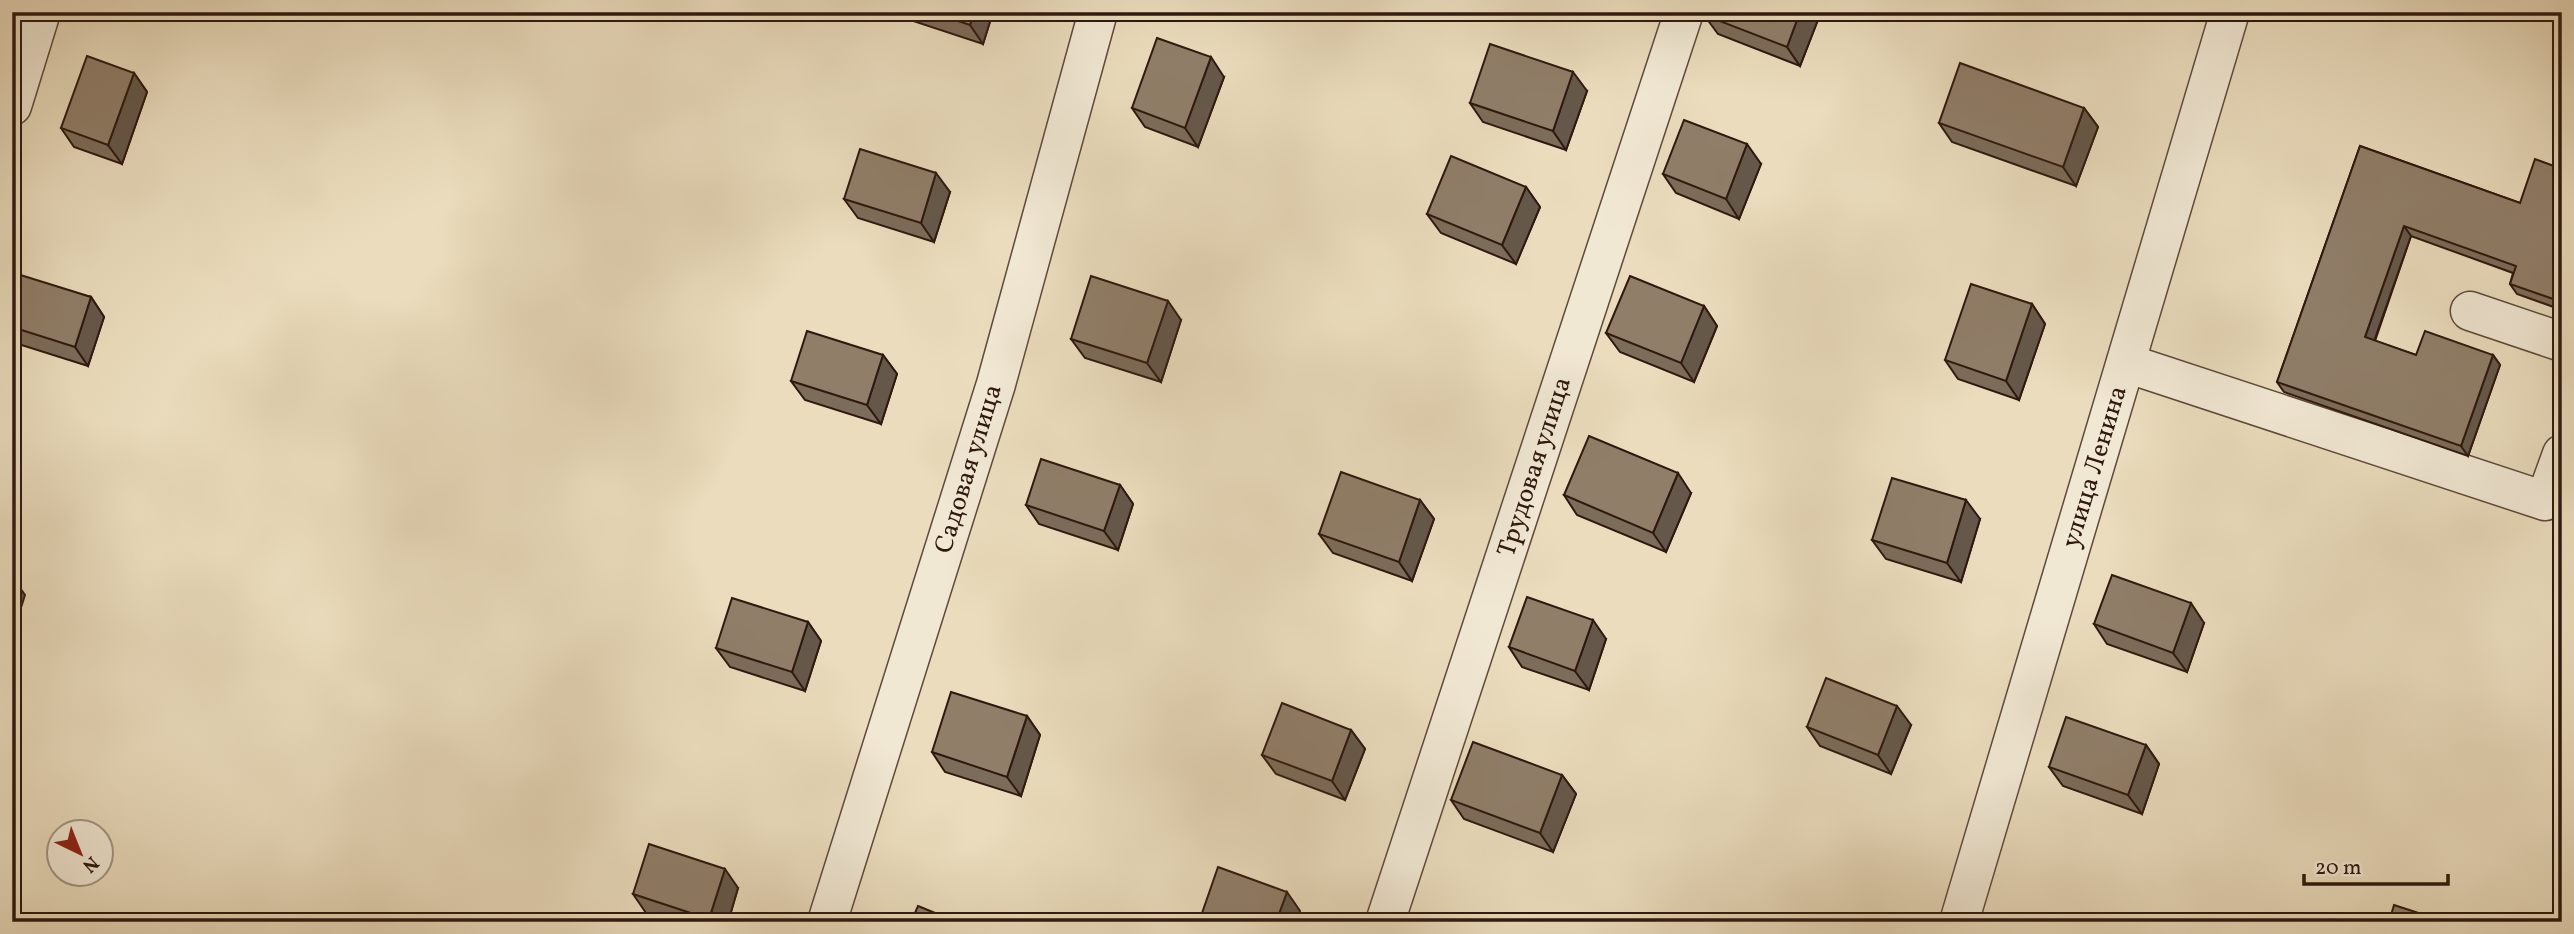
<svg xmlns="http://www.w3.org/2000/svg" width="2574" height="934" viewBox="0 0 2574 934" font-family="Vollkorn,serif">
<rect width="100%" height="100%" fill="#eadcbd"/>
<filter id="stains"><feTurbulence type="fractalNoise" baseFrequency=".00286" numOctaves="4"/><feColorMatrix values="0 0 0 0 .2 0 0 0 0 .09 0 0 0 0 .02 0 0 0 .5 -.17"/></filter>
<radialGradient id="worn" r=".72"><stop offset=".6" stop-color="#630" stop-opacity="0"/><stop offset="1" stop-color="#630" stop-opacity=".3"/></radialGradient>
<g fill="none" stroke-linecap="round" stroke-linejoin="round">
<!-- minor casing -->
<g stroke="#5e493a" stroke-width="41">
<g id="minor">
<polyline points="12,106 41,12"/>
<polyline points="2470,311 2562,342"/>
<polyline points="2126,363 2545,501 2562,454"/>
<polyline points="827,922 996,384 1098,12"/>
<polyline points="1385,922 1684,12"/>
<polyline points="1959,922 2230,12"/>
</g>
</g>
<!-- minor -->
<use href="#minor" stroke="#f1e8d4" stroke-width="38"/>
</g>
<!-- wall -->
<g fill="#7c6c5a" stroke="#2f180f" stroke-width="2">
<polygon points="902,12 993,12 983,44 907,19"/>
<polygon points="1821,12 1800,66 1718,34 1704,15"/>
<polygon points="134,73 147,92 122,164 74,147 61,128"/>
<polygon points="1224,77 1198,147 1145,127 1132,108"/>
<polygon points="1587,91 1566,150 1483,122 1470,103"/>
<polygon points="2084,108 2098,127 2076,186 1952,142 1939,123"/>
<polygon points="2360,146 2520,203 2562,169 2562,310 2517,294 2510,284 2513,273 2411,236 2375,341 2416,355 2493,355 2500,365 2468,456 2284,392 2277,382"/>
<polygon points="1761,164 1739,219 1676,193 1663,174"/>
<polygon points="1526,187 1540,207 1516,264 1441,233 1427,214"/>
<polygon points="950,192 934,242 858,218 844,199"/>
<polygon points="12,280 91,297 104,317 88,366 12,342"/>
<polygon points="2032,304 2045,324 2019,400 1958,379 1945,360"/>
<polygon points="1704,306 1717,326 1694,382 1620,352 1606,333"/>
<polygon points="1181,320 1161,382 1085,358 1071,339"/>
<polygon points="883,355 897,374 881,424 805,400 791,381"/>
<polygon points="1120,485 1133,504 1118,550 1039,524 1026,505"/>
<polygon points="1691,493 1666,552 1577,515 1564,495"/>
<polygon points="1420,500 1434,519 1412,581 1333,553 1319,534"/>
<polygon points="1980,519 1961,582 1886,559 1872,540"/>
<polygon points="808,622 821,641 805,691 730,667 716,648"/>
<polygon points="2204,623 2187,672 2107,644 2094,624"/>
<polygon points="1606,639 1589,690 1522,667 1509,647"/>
<polygon points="1027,716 1040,735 1021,796 945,772 932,752"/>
<polygon points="1911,725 1891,774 1820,746 1807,727"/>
<polygon points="1351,730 1365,749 1345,800 1276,774 1262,755"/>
<polygon points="2146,745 2159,764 2142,814 2063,786 2049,767"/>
<polygon points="1562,775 1576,794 1553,852 1464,819 1451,800"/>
<polygon points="738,888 728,922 672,922 646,913 633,894"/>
</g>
<!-- shaded-wall -->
<g fill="#65584a" stroke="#2f180f" stroke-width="2">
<polygon points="974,12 993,12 983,44 970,25"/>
<polygon points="1800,12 1821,12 1800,66 1787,47"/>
<polygon points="1211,57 1224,77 1198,147 1185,128"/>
<polygon points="1573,72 1587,91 1566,150 1553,131"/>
<polygon points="134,73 147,92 122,164 108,145"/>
<polygon points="2084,108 2098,127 2076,186 2063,167"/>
<polygon points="1747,144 1761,164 1739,219 1726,199"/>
<polygon points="936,173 950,192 934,242 921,223"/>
<polygon points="1526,187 1540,207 1516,264 1502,245"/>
<polygon points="2404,226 2411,236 2372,347 2365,337"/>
<polygon points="91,297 104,317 88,366 75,347"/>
<polygon points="1168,301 1181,320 1161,382 1147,363"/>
<polygon points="2032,304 2045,324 2019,400 2006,381"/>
<polygon points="1704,306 1717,326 1694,382 1681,363"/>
<polygon points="883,355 897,374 881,424 867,405"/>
<polygon points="2493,355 2500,365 2468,456 2461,446"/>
<polygon points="1678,473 1691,493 1666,552 1653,533"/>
<polygon points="1120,485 1133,504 1118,550 1104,531"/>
<polygon points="1420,500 1434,519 1412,581 1399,562"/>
<polygon points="1966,500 1980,519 1961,582 1947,563"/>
<polygon points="12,577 25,595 12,636"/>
<polygon points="2191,603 2204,623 2187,672 2173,653"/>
<polygon points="1593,620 1606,639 1589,690 1575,671"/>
<polygon points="808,622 821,641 805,691 792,672"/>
<polygon points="1897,706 1911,725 1891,774 1878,755"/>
<polygon points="1027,716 1040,735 1021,796 1007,777"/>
<polygon points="1351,730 1365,749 1345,800 1332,781"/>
<polygon points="2146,745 2159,764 2142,814 2128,795"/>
<polygon points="1562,775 1576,794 1553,852 1540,833"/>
<polygon points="725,869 738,888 728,922 711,922 709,919"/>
<polygon points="1287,892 1300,911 1296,922 1276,922"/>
</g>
<!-- building -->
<g fill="#907e69" stroke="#2f180f" stroke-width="2">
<polygon points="931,12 974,12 970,25"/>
<polygon points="1705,12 1800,12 1787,47 1704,15"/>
<polygon points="1157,38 1211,57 1185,128 1132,108"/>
<polygon points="1490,44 1573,72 1553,131 1470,103"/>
<polygon points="87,56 134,73 108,145 61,128"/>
<polygon points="1960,63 2084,108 2063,167 1939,123"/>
<polygon points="1684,120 1747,144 1726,199 1663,174"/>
<polygon points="2360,146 2520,203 2535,159 2562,169 2562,302 2510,284 2516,266 2404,226 2365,337 2416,355 2425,331 2493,355 2461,446 2277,382"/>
<polygon points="860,149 936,173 921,223 844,199"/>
<polygon points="1451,156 1526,187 1502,245 1427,214"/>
<polygon points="14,273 91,297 75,347 12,327 12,280"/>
<polygon points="1091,276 1168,301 1147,363 1071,339"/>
<polygon points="1630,276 1704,306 1681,363 1606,333"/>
<polygon points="1971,284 2032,304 2006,381 1945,360"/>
<polygon points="807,331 883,355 867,405 791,381"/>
<polygon points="1589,436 1678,473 1653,533 1564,495"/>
<polygon points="1041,459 1120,485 1104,531 1026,505"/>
<polygon points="1341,472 1420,500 1399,562 1319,534"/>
<polygon points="1892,478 1966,500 1947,563 1872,540"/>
<polygon points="2112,575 2191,603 2173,653 2094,624"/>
<polygon points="1527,597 1593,620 1575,671 1509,647"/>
<polygon points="732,598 808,622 792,672 716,648"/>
<polygon points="1826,678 1897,706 1878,755 1807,727"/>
<polygon points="951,692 1027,716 1007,777 932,752"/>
<polygon points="1282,703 1351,730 1332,781 1262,755"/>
<polygon points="2066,717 2146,745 2128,795 2049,767"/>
<polygon points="1473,742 1562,775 1540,833 1451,800"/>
<polygon points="649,844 725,869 709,919 633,894"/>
<polygon points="1218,867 1287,892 1276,922 1206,922 1200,919"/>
<polygon points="2394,905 2446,922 2389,922"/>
<polygon points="918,906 957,922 911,922"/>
<polygon points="1420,916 1436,922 1418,922"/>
</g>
<g text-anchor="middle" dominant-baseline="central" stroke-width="5" stroke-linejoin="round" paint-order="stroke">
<!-- street labels -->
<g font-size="26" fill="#2f180f" stroke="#f1e8d4">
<text transform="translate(1535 467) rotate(-72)">Трудовая улица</text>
<text transform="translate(2095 467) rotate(-73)">улица Ленина</text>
<text transform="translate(969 469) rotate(-73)">Садовая улица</text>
</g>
</g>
<!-- margin -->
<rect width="2574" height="934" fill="none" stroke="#eadcbd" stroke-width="42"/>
<rect x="14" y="14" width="2546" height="906" fill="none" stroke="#2f180f" stroke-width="3.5"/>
<rect x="21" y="21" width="2532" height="892" fill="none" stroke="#2f180f" stroke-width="2"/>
<!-- north arrow -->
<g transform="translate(80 853) rotate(137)"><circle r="33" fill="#f1e8d4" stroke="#a39585" stroke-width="2"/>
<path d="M0-5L12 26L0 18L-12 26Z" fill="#8f2418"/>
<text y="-10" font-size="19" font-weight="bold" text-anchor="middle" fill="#2f180f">N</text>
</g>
<!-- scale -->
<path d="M2304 874v10h144v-10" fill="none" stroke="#2f180f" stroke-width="3.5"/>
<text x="2315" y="874" font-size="21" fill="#2f180f" stroke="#f1e8d4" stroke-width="5" paint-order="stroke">20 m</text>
<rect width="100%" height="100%" filter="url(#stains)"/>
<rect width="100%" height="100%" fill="url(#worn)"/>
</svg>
